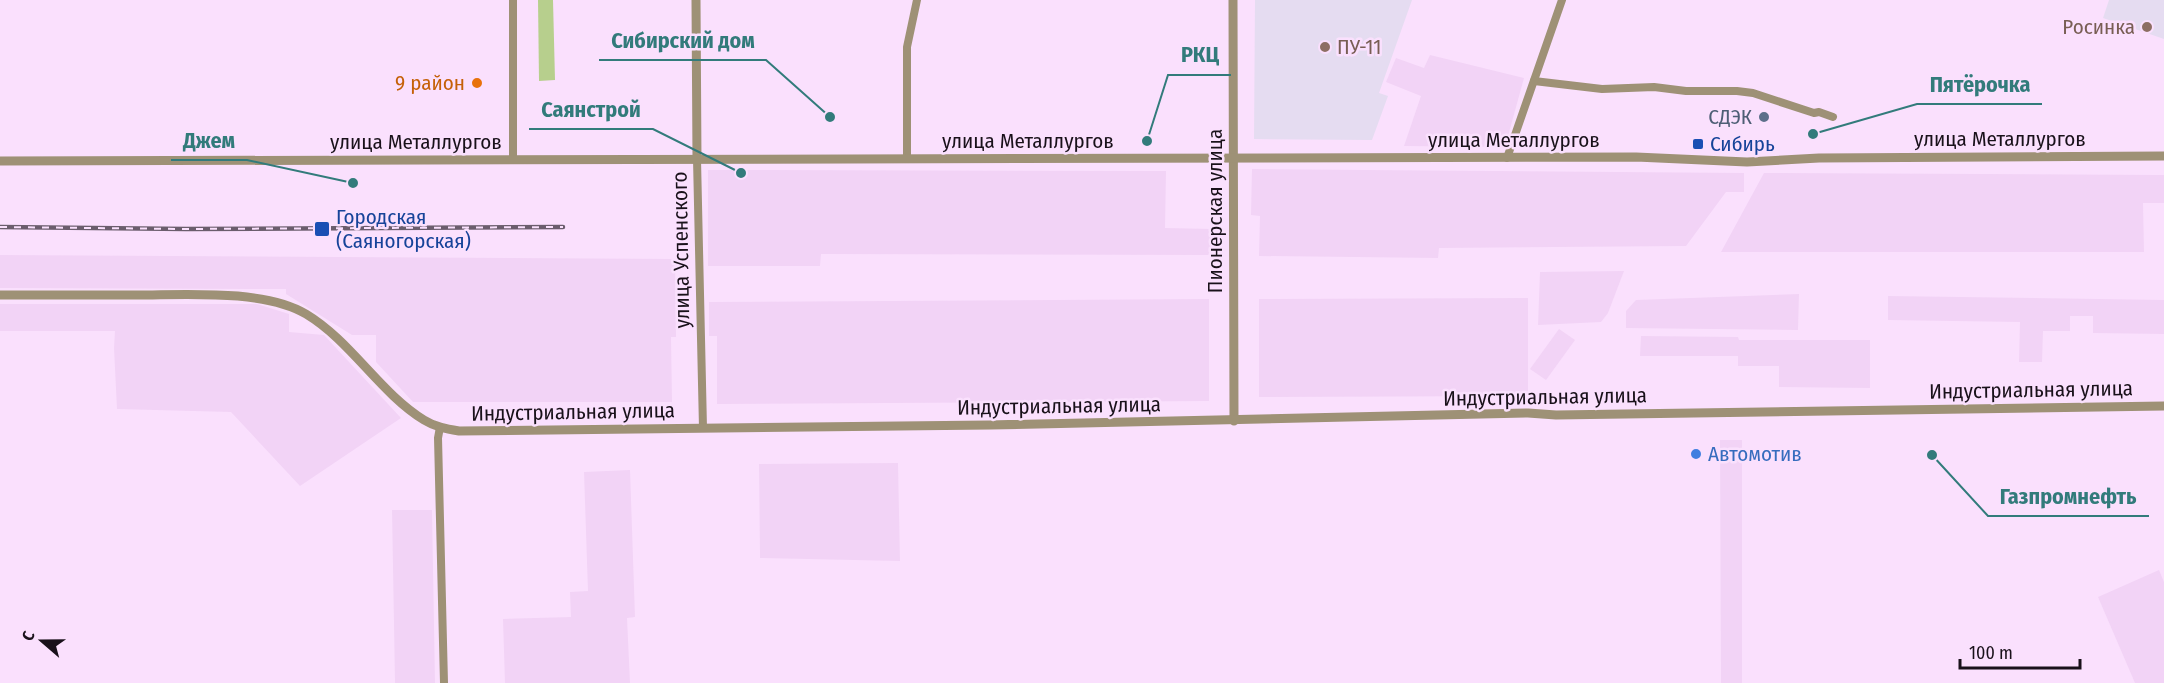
<svg xmlns="http://www.w3.org/2000/svg" width="2164" height="683" viewBox="0 0 2164 683" font-family="'Fira Sans Condensed',sans-serif">
<rect width="100%" height="100%" fill="#fae0fd"/>
<!-- built -->
<g fill="#f2d3f6">
<polygon points="1430,55 1524,78 1505,147 1404,146 1421,96 1386,82 1396,58 1424,68"/>
<polygon points="1252,169 1744,173 1744,192 1726,192 1686,246 1439,248 1438,258 1259,256 1260,216 1251,215"/>
<polygon points="708,170 1166,171 1165,228 1212,229 1212,255 821,254 820,266 708,266"/>
<polygon points="1764,173 2157,175 2164,175 2164,203 2143,203 2144,252 1721,252"/>
<polygon points="0,255 675,259 676,337 671,337 672,402 413,402 376,362 376,335 352,335 286,294 286,289 0,288"/>
<polygon points="1624,271 1608,313 1601,322 1538,325 1540,272"/>
<polygon points="1799,294 1798,330 1626,328 1626,311 1636,300"/>
<polygon points="1888,296 2164,300 2164,334 2093,333 2093,316 2070,316 2070,331 2043,331 2042,362 2019,362 2020,322 1888,320"/>
<polygon points="1528,298 1528,396 1259,397 1259,299"/>
<polygon points="1209,299 1209,401 717,404 717,336 709,336 709,302"/>
<polygon points="0,304 257,304 289,314 289,332 324,335 401,418 300,486 231,412 117,409 114,348 115,331 0,331"/>
<polygon points="1559,329 1575,340 1546,380 1530,369"/>
<polygon points="1641,336 1738,337 1739,340 1870,340 1870,388 1779,387 1779,366 1738,366 1738,356 1640,356"/>
<polygon points="1720,440 1742,440 1742,683 1721,683"/>
<polygon points="898,463 900,561 760,558 759,464"/>
<polygon points="630,470 635,617 627,618 630,683 505,683 503,619 571,617 570,592 588,591 584,472"/>
<polygon points="392,510 432,510 435,683 395,683"/>
<polygon points="2159,570 2164,582 2164,683 2135,683 2098,597"/>
</g>
<!-- education -->
<g fill="#e5dcf1">
<polygon points="1255,0 1412,0 1379,93 1388,96 1372,140 1254,139"/>
<polygon points="2109,0 2164,0 2164,39 2103,18"/>
</g>
<!-- green -->
<polygon fill="#b7cf8d" points="538,0 553,0 555,80 539,81"/>
<g fill="none" stroke-linecap="round" stroke-linejoin="round">
<!-- minor -->
<g stroke="#9e9176" stroke-width="8">
<polyline points="1534,81 1602,89 1654,87 1686,91 1737,91 1753,93 1814,113 1819,112 1833,117"/>
<polyline points="1507,158 1562,0"/>
<polyline points="697,159 703,428"/>
<polyline points="907,159 907,47 917,0"/>
<polyline points="513,160 513,0"/>
<polyline points="440,427 438,438 444,683"/>
</g>
<!-- tertiary -->
<g stroke="#9e9176" stroke-width="9">
<polyline points="696,0 697,159"/>
<polyline points="1233,0 1234,421"/>
<polyline points="0,161 1636,157 1747,162 1819,158 2164,156"/>
<path d="M 0,295 C 45,295 91,295 136,295 C 185,295 264,289 306,314 C 351,341 380,393 424,420 C 435,427 447,429 459,431 L 990,425 L 1528,413 L 1556,415 L 2164,406"/>
</g>
<!-- rail casing -->
<g stroke="#6b5d6d" stroke-width="4.5">
<polyline id="rail" points="0,227 186,229 563,227"/>
</g>
<!-- rail -->
<use href="#rail" stroke="#fae0fd" stroke-width="2" stroke-dasharray="7" stroke-linecap="butt"/>
</g>
<!-- markers -->
<g fill="#8d6e63" stroke="#fae0fd" stroke-width="2">
<circle cx="2147" cy="27" r="6"/>
<circle cx="1325" cy="47" r="6"/>
</g>
<circle fill="#e8710a" stroke="#fae0fd" stroke-width="2" cx="477" cy="83" r="6"/>
<circle fill="#5c6f8a" stroke="#fae0fd" stroke-width="2" cx="1764" cy="117" r="6"/>
<g fill="#1a4fb4" stroke="#fae0fd" stroke-width="2">
<rect x="1692" y="138" width="12" height="12" rx="3"/>
<rect x="314" y="221" width="16" height="16" rx="3"/>
</g>
<circle fill="#3f7fe0" stroke="#fae0fd" stroke-width="2" cx="1696" cy="454" r="6"/>
<g text-anchor="middle" dominant-baseline="central" stroke-width="5" stroke-linejoin="round" paint-order="stroke">
<!-- education labels -->
<g font-size="21" fill="#785e54" stroke="#fae0fd" text-anchor="end">
<text x="2135" y="27">Росинка</text>
<text x="1337" y="47" text-anchor="start">ПУ-11</text>
</g>
<!-- food labels -->
<g font-size="21" fill="#c56008" stroke="#fae0fd" text-anchor="end">
<text x="465" y="83">9 район</text>
</g>
<!-- service labels -->
<g font-size="21" fill="#4e5e75" stroke="#fae0fd" text-anchor="end">
<text x="1752" y="117">СДЭК</text>
</g>
<!-- street labels -->
<g font-size="21" fill="#19111a" stroke="#fae0fd">
<text x="2000" y="139">улица Металлургов</text>
<text x="1514" y="140">улица Металлургов</text>
<text x="1028" y="141">улица Металлургов</text>
<text x="416" y="142">улица Металлургов</text>
<text transform="translate(1215 211) rotate(-90)">Пионерская улица</text>
<text transform="translate(681 250) rotate(-91)">улица Успенского</text>
<text transform="translate(2031 390) rotate(-1)">Индустриальная улица</text>
<text transform="translate(1545 397) rotate(-1)">Индустриальная улица</text>
<text transform="translate(1059 406) rotate(-1)">Индустриальная улица</text>
<text transform="translate(573 412) rotate(-1)">Индустриальная улица</text>
</g>
<!-- transit labels -->
<g font-size="21" fill="#164399" stroke="#fae0fd" text-anchor="start">
<text x="1710" y="144">Сибирь</text>
<text x="336" y="217">Городская<tspan x="336" dy="24">(Саяногорская)</tspan></text>
</g>
<!-- shop labels -->
<g font-size="21" fill="#366cbe" stroke="#fae0fd" text-anchor="start">
<text x="1708" y="454">Автомотив</text>
</g>
</g>
<!-- callouts -->
<path fill="none" stroke="#327b7b" stroke-width="2" d="M830 117L766 60H599M1147 141L1168 75H1231M1813 134L1917 104H2042M741 173L653 129H529M353 183L247 160H171M1932 455L1988 516H2149"/>
<g fill="#327b7b" stroke="#fae0fd" stroke-width="2">
<circle cx="830" cy="117" r="6"/>
<circle cx="1147" cy="141" r="6"/>
<circle cx="1813" cy="134" r="6"/>
<circle cx="741" cy="173" r="6"/>
<circle cx="353" cy="183" r="6"/>
<circle cx="1932" cy="455" r="6"/>
</g>
<g font-size="22" text-anchor="middle" font-weight="bold" fill="#327b7b" stroke="#fae0fd" stroke-width="5" stroke-linejoin="round" paint-order="stroke">
<text x="683" y="48">Сибирский дом</text>
<text x="1200" y="62">РКЦ</text>
<text x="1980" y="92">Пятёрочка</text>
<text x="591" y="117">Саянстрой</text>
<text x="209" y="148">Джем</text>
<text x="2068" y="504">Газпромнефть</text>
</g>
<!-- north arrow -->
<g transform="translate(42 641) rotate(290)" stroke="#fae0fd" stroke-width="4.5" paint-order="stroke">
<path d="M0-4.5L10 22L0 15L-10 22Z" fill="#19111a"/>
<text y="-9" font-size="16" font-weight="bold" text-anchor="middle" fill="#19111a">С</text>
</g>
<!-- scale -->
<path d="M1960 659v9h120v-9" fill="none" stroke="#19111a" stroke-width="3"/>
<text x="1969" y="659" font-size="18" fill="#19111a" stroke="#fae0fd" stroke-width="4.5" paint-order="stroke">100 m</text>
</svg>
